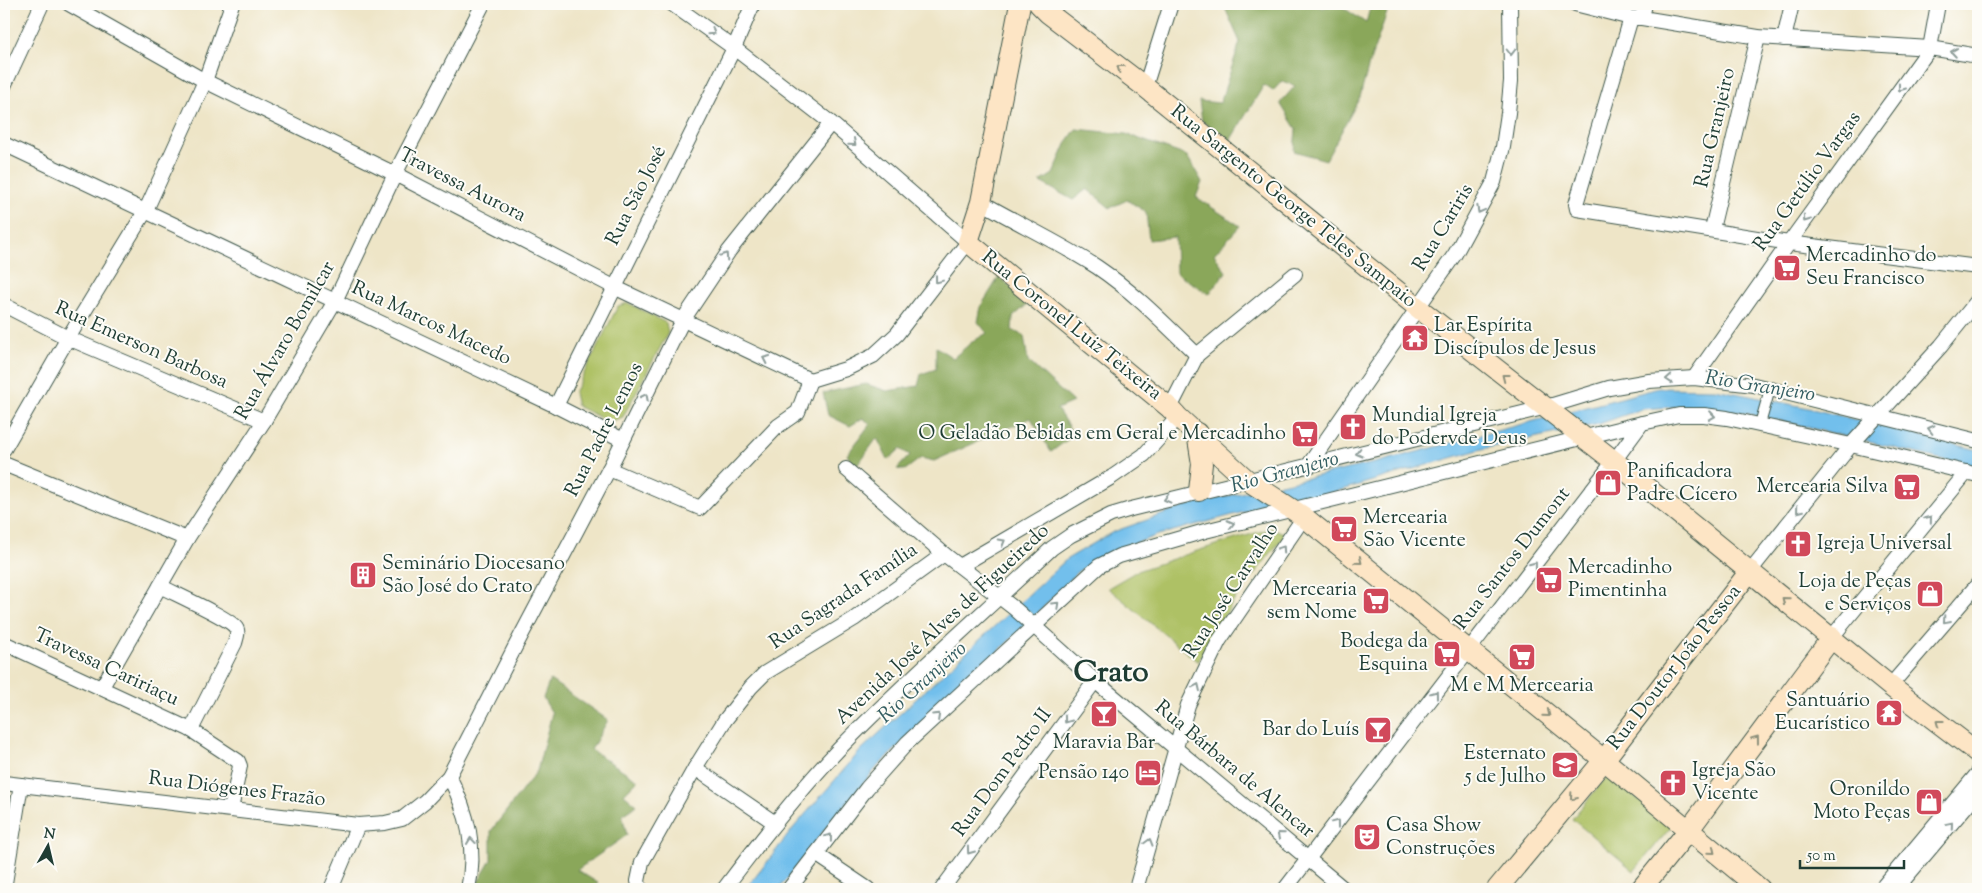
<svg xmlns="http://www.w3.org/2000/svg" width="1982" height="893" viewBox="0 0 1982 893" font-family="'Sorts Mill Goudy',serif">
<rect width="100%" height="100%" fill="#fdfcf7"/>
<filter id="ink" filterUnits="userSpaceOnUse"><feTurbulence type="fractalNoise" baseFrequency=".02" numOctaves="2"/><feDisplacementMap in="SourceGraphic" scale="10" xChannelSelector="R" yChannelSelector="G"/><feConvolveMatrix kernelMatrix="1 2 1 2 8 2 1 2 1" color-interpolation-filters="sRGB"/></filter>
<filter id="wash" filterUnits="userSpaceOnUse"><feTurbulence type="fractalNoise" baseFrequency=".0096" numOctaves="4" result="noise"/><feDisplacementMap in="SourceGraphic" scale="20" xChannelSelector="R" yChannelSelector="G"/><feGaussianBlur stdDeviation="1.12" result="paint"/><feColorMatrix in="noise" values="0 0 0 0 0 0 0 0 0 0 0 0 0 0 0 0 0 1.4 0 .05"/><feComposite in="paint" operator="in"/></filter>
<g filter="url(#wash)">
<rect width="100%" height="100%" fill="#eee5c7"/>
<!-- green -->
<g fill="#aec165" stroke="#667f4c">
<polygon points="628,303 666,323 668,333 623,417 609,422 577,406 574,393 618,306"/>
<polygon points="1272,528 1286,534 1236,597 1198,662 1108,588 1137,571 1200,550"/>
<polygon points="1608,775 1672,826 1634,871 1572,819"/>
</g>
<!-- forest -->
<g fill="#8aa75a" stroke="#547247">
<polygon points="1226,4 1314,4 1323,8 1333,4 1338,4 1366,23 1371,4 1390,4 1369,64 1360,97 1326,160 1294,151 1296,129 1280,103 1295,86 1282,81 1273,91 1264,85 1228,144 1202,121 1199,101 1220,103 1240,42 1225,8"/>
<polygon points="1076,129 1126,134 1187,156 1202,182 1196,197 1240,226 1214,254 1226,272 1209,294 1176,273 1175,237 1149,240 1146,212 1127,200 1110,208 1087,189 1073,200 1040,182 1053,174 1067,142"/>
<polygon points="999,277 1030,302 1013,317 1012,330 1024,336 1028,361 1073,402 1057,409 1074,435 1051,452 1031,418 934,461 921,458 905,470 897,469 910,455 900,449 888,460 877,438 856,467 847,455 870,424 863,418 850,426 828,415 823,393 866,384 887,391 918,386 921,374 936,369 936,347 953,358 972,342 987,333 978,322 981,306"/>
<polygon points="550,680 608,720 591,750 638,780 624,794 637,805 622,815 627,835 577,870 598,883 590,889 474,889 491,860 491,831 537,771 552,713 543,698"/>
</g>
<!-- water -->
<polygon fill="#72bfec" stroke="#487e90" points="1659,388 1715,389 1804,407 1978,450 1978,468 1773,419 1734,411 1688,406 1642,409 1599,424 1482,449 1324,495 1244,512 1158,535 1104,555 1077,572 1034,617 878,766 821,834 779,889 746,889 795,826 861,750 1067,559 1113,532 1192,504 1379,462"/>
</g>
<g filter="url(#ink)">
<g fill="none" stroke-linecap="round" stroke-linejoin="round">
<!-- pedestrian casing -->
<g stroke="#3e564a" stroke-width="12">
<polyline id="pedestrian" points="1760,424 1770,389"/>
</g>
<!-- minor casing -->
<g stroke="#3e564a" stroke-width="16">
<g id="minor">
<polyline points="69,4 205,81 395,174 614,287 810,380"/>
<polyline points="672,4 734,48 831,123 968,242 897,334 873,356 846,369 810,380"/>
<polyline points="1575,4 1631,18 1642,18 1758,37 1930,48 1978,56"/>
<polyline points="1631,18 1576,204 1577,209 1789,243 1978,267"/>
<polyline points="1642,18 1645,4"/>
<polyline points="1784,39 1792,4"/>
<polyline points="4,86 42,4"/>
<polyline points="1145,87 1171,4"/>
<polyline points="4,144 556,406 623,440"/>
<path d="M 981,202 C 1019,224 1060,243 1097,267 C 1134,292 1165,324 1197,355"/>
<polyline points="1712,229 1758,37"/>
<polyline points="4,305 68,338 264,421"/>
<polyline points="1694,378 1789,243 1930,48 1938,4"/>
<polyline points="556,406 734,48 753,4"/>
<polyline points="1170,408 1197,355 1295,274"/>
<polyline points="4,449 68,338 146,210 205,81 232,4"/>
<polyline points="4,464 187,539"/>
<polyline points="1308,466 1455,254 1494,182 1503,147 1508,113 1511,81 1510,4"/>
<polyline points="609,469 700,508 778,426 798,412 810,380"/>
<polyline points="846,469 944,554"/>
<polyline points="960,566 1112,477 1144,455 1178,417"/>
<polyline points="1750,571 1851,445 1941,346 1978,300"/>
<path d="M 160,586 C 173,593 231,619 236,628 C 239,632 236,639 235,643 L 191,730"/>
<polyline points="1832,637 1967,472"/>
<polyline points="4,643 191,730 238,761 240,766 231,809"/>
<polyline points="1890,686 1978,584"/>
<polyline points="102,687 187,539 264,421 335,301 395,174 483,4"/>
<polyline points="695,768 775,823"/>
<path d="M 449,776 C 468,813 477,849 468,889"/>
<polyline points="4,783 358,825 385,823 402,819 425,801 449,776 515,647 609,469 683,320 729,251 831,123"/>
<polyline points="816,854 868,889"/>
<polyline points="4,889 21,785"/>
<polyline points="331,889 358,825"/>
<polyline points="640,889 638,881 642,862 695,768 725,720 751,687 765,673 854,619 944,554 1015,609 1095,681 1344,889"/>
<path d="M 724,889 C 760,841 798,792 839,749 C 907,679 981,615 1052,548 L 1071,535 L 1111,515 L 1131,509 L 1543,408 L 1609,388 L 1649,381 L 1694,378 L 1754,385 L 1978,441"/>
<polyline points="789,889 867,788 907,743 1099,566 1119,556 1205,531 1642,423"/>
<polyline points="942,889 1095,681"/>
<polyline points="1136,889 1188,705 1219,641 1304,517"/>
<polyline points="1285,889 1614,461 1642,423 1679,415 1704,415 1727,418 1851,445 1978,475"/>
<polyline points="1881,889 1978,773"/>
<polyline points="1896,889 1978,792"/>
</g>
</g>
<!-- secondary casing -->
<g stroke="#3e564a" stroke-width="22">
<g id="secondary">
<polyline points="1020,4 981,202 968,242 1170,408 1178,417 1247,480 1304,517 1604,760 1760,889"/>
<polyline points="1039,4 1048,13 1145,87 1417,307 1614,461 1890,686 1978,753"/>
<polyline points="1197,433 1202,464 1199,491"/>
<polyline points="1497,889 1604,760 1750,571"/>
<polyline points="1641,889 1688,831 1832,637"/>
</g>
</g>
<!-- pedestrian -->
<use href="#pedestrian" stroke="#fff" stroke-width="10"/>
<!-- minor -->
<use href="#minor" stroke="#fff" stroke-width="14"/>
<!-- secondary -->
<use href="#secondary" stroke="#fde5c5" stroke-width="20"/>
</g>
<!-- one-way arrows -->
<defs><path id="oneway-chevron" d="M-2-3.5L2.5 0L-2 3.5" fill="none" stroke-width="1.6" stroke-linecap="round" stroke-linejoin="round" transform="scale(1.25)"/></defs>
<g stroke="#8f9e9a">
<use href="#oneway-chevron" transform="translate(712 32) rotate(35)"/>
<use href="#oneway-chevron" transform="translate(1511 52) rotate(90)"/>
<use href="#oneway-chevron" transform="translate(1954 52) rotate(-171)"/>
<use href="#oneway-chevron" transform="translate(1901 88) rotate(126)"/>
<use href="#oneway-chevron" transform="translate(853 143) rotate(41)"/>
<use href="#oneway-chevron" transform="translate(1480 210) rotate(118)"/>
<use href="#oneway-chevron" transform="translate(1806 219) rotate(126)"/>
<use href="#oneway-chevron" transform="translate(725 256) rotate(-56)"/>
<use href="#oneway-chevron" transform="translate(938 280) rotate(127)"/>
<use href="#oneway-chevron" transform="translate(766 359) rotate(-155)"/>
<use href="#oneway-chevron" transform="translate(1669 379) rotate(176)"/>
<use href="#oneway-chevron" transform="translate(645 397) rotate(-63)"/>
<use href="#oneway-chevron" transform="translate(1712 416) rotate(8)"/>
<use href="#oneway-chevron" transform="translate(1931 429) rotate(-166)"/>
<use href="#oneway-chevron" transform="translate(1359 453) rotate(166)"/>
<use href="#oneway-chevron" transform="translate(1167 499) rotate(166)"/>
<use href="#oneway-chevron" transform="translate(1799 510) rotate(129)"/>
<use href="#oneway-chevron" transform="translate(1929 519) rotate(-51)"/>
<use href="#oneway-chevron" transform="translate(1231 524) rotate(-14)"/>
<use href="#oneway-chevron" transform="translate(1002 542) rotate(-30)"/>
<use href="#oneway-chevron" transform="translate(1282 549) rotate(-56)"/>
<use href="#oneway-chevron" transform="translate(1534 565) rotate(-52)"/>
<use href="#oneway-chevron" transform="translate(1056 605) rotate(-44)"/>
<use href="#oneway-chevron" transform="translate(1946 620) rotate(131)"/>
<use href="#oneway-chevron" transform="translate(1197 687) rotate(-65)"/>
<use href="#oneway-chevron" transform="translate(1435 694) rotate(-53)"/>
<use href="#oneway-chevron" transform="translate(937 716) rotate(-43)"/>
<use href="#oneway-chevron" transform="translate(1067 720) rotate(126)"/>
<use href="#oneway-chevron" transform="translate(1336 823) rotate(-53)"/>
<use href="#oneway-chevron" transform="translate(1950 825) rotate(-50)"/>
<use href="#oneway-chevron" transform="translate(1280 835) rotate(-140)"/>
<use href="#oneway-chevron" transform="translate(829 837) rotate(-52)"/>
<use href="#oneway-chevron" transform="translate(471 841) rotate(-96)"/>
<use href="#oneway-chevron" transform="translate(1149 842) rotate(-74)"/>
<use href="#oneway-chevron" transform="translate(970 851) rotate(126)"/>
</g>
<g stroke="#8e917c">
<use href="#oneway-chevron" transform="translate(1120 68) rotate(-143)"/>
<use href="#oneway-chevron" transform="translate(1505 377) rotate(-142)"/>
<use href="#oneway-chevron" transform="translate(1359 561) rotate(39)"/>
<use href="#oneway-chevron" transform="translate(1785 600) rotate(-141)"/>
<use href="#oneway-chevron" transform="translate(1547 714) rotate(39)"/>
<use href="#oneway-chevron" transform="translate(1939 723) rotate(-143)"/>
<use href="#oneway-chevron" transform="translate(1756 739) rotate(-53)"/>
<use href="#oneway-chevron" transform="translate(1573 797) rotate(131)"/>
<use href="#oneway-chevron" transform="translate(1712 851) rotate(39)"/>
</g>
</g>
<!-- icons -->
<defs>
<g id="supermarket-square" transform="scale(1.4375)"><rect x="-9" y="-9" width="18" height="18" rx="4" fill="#d1495b" stroke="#fdfcf7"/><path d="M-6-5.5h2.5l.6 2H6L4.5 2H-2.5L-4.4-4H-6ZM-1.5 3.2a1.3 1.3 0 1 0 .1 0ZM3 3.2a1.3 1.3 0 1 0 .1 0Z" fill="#fff"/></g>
<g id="temple-square" transform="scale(1.4375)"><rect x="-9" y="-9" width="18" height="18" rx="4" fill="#d1495b" stroke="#fdfcf7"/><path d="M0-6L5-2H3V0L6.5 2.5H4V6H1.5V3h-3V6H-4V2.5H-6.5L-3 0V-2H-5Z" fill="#fff"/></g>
<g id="church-square" transform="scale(1.4375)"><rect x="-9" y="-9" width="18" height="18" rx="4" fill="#d1495b" stroke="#fdfcf7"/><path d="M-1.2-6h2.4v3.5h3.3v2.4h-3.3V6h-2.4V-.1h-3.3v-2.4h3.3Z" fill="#fff"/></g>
<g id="shop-square" transform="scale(1.4375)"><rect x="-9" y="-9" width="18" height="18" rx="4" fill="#d1495b" stroke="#fdfcf7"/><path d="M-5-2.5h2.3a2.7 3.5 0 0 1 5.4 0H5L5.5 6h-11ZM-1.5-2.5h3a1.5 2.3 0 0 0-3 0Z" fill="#fff"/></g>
<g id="building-square" transform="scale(1.4375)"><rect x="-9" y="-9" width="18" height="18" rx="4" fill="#d1495b" stroke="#fdfcf7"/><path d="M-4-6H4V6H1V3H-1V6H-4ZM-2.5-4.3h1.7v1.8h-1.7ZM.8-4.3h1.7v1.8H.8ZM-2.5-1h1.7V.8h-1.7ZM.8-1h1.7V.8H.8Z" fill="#fff"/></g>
<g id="bar-square" transform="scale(1.4375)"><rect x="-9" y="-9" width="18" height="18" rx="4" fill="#d1495b" stroke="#fdfcf7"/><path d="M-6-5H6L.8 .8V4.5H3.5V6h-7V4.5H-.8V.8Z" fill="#fff"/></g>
<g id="school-square" transform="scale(1.4375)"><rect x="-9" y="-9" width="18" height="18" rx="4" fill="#d1495b" stroke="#fdfcf7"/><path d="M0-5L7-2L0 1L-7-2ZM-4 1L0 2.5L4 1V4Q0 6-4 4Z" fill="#fff"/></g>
<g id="hotel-square" transform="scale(1.4375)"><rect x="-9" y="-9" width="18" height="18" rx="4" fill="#d1495b" stroke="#fdfcf7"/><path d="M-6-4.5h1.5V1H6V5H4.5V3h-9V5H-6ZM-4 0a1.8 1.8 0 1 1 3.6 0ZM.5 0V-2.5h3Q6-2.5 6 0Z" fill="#fff"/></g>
<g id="theatre-square" transform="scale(1.4375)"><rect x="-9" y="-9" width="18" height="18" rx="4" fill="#d1495b" stroke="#fdfcf7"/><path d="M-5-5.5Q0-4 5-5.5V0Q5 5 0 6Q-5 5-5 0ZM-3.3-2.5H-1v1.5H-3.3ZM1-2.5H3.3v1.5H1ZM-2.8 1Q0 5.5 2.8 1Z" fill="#fff"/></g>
</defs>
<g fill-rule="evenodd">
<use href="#supermarket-square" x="1787" y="268"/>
<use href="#temple-square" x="1415" y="338"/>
<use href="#church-square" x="1353" y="427"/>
<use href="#supermarket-square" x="1305" y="434"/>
<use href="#shop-square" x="1608" y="483"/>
<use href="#supermarket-square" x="1907" y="487"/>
<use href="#supermarket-square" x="1344" y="529"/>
<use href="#church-square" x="1798" y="544"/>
<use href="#building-square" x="363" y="575"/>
<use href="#supermarket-square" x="1549" y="580"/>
<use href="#shop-square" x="1930" y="594"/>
<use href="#supermarket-square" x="1376" y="601"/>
<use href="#supermarket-square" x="1447" y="654"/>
<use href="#supermarket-square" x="1522" y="657"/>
<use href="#temple-square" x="1889" y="713"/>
<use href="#bar-square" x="1104" y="714"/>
<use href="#bar-square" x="1378" y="730"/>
<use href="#school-square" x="1565" y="765"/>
<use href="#hotel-square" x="1148" y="773"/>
<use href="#church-square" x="1673" y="783"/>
<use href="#shop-square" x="1929" y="802"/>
<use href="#theatre-square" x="1367" y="837"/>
</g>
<g text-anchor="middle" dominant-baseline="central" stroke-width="4" stroke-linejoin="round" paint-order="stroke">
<!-- street labels -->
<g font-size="20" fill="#1f3d34" stroke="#fdfcf7">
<text transform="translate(1716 128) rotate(-77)">Rua Granjeiro</text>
<text transform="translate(1808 182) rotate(-54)">Rua Getúlio Vargas</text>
<text transform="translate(462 186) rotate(27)">Travessa Aurora</text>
<text transform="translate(637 196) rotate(-63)">Rua São José</text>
<text transform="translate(1293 207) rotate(39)">Rua Sargento George Teles Sampaio</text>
<text transform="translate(1444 228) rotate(-59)">Rua Cariris</text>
<text transform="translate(431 324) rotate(25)">Rua Marcos Macedo</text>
<text transform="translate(1071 326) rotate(39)">Rua Coronel Luiz Teixeira</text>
<text transform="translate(286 341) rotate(-60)">Rua Álvaro Bomilcar</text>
<text transform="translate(141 346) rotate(24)">Rua Emerson Barbosa</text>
<text transform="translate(605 430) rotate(-63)">Rua Padre Lemos</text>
<text transform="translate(1513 559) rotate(-52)">Rua Santos Dumont</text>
<text transform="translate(1232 591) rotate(-57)">Rua José Carvalho</text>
<text transform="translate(844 597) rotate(-34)">Rua Sagrada Família</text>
<text transform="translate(943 625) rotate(-43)">Avenida José Alves de Figueiredo</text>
<text transform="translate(106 668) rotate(25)">Travessa Caririaçu</text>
<text transform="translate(1675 668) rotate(-52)">Rua Doutor João Pessoa</text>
<text transform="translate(1234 770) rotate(40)">Rua Bárbara de Alencar</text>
<text transform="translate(1003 773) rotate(-54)">Rua Dom Pedro II</text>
<text transform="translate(237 790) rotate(7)">Rua Diógenes Frazão</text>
</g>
<!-- poi labels -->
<g font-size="20" fill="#1f3d34" stroke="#fdfcf7" text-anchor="start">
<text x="1806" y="256">Mercadinho do<tspan x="1806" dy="23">Seu Francisco</tspan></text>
<text x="1434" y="326">Lar Espírita<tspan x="1434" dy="23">Discípulos de Jesus</tspan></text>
<text x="1372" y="416">Mundial Igreja<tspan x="1372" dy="23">do Podervde Deus</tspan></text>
<text x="1286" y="434" text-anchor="end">O Geladão Bebidas em Geral e Mercadinho</text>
<text x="1627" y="472">Panificadora<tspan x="1627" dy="23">Padre Cícero</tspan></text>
<text x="1888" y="487" text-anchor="end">Mercearia Silva</text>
<text x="1363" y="518">Mercearia<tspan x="1363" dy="23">São Vicente</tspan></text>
<text x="1817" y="544">Igreja Universal</text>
<text x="382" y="564">Seminário Diocesano<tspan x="382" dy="23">São José do Crato</tspan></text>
<text x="1568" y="568">Mercadinho<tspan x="1568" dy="23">Pimentinha</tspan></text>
<text x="1911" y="582" text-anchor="end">Loja de Peças<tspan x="1911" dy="23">e Serviços</tspan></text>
<text x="1357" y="590" text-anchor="end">Mercearia<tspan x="1357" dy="23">sem Nome</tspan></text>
<text x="1428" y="642" text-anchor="end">Bodega da<tspan x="1428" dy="23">Esquina</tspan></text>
<text x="1522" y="686" text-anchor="middle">M e M Mercearia</text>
<text x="1870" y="701" text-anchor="end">Santuário<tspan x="1870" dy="23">Eucarístico</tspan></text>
<text x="1359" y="730" text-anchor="end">Bar do Luís</text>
<text x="1104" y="743" text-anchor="middle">Maravia Bar</text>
<text x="1546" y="754" text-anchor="end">Esternato<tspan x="1546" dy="23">5 de Julho</tspan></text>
<text x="1692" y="771">Igreja São<tspan x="1692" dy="23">Vicente</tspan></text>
<text x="1129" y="773" text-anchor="end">Pensão 140</text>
<text x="1910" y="790" text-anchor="end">Oronildo<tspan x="1910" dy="23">Moto Peças</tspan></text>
<text x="1386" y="826">Casa Show<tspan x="1386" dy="23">Construções</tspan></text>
</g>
<!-- water labels -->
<g font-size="21" font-style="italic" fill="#345e62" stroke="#fdfcf7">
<text transform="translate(1760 387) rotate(9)">Rio Granjeiro</text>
<text transform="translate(1285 473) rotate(-15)">Rio Granjeiro</text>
<text transform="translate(923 683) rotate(-42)">Rio Granjeiro</text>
</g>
<!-- town labels -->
<g font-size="30" font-weight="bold" fill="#1f3d34" stroke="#fdfcf7">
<text x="1111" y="673">Crato</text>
</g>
</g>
<!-- margin -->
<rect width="1982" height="893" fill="none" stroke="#fdfcf7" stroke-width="20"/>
<!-- north arrow -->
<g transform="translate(48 846) rotate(8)" stroke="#fdfcf7" stroke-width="4" paint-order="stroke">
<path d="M0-4L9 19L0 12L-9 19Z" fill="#1f3d34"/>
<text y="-8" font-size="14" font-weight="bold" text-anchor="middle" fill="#1f3d34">N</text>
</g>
<!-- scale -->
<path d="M1800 860v8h104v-8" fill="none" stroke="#1f3d34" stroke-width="2.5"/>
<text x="1807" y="860" font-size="15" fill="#1f3d34" stroke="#fdfcf7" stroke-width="4" paint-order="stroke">50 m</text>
</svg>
